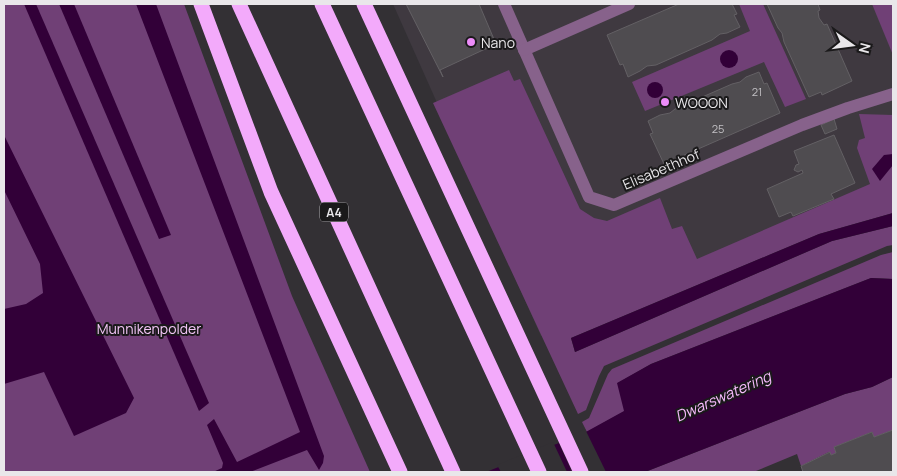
<svg xmlns="http://www.w3.org/2000/svg" width="897" height="476" viewBox="0 0 897 476" font-family="Manrope,sans-serif">
<rect width="100%" height="100%" fill="#333034"/>
<!-- built -->
<polygon fill="#3f3940" points="393,4 893,4 893,201 541,336"/>
<!-- green -->
<g fill="#704076">
<polygon points="4,4 184,4 292,296 370,472 4,472"/>
<polygon points="739,4 763,4 806,99 785,107 764,62 645,111 632,82 750,31"/>
<polygon points="872,4 893,4 893,55"/>
<polygon points="509,70 514,81 520,79 580,209 594,218 607,221 660,198 672,229 682,226 697,259 870,184 857,148 859,140 865,138 859,114 893,115 893,213 819,234 571,338 575,352 832,241 893,226 893,245 887,246 604,366 599,376 586,410 578,414 433,103"/>
<polygon points="893,252 893,279 871,278 651,364 618,383 625,411 587,432 582,422 589,418 608,374 612,369 881,255"/>
<polygon points="893,377 893,430 874,437 872,432 834,447 836,453 831,455 829,452 801,466 797,454 756,471 756,472 645,472 845,394 872,387"/>
</g>
<!-- water -->
<g fill="#320038">
<polygon points="24,4 36,4 209,403 199,411"/>
<polygon points="59,4 74,4 171,235 159,239"/>
<polygon points="136,4 156,4 324,456 323,463 319,470 307,450 250,472 213,472 222,468 223,463 207,425 214,419 237,462 300,432"/>
<circle cx="729" cy="59" r="9"/>
<circle cx="655" cy="90" r="8"/>
<polygon points="4,135 134,398 126,413 74,436 44,372 4,384 4,309 26,304 43,293 40,264 4,190"/>
<polygon points="893,154 893,165 880,181 872,169 884,155"/>
<polygon points="893,213 893,226 832,241 575,352 571,338 819,234"/>
<polygon points="871,278 893,279 893,377 872,387 845,394 645,472 486,472 584,433 624,411 617,383 651,364"/>
</g>
<!-- pier -->
<g fill="#333034">
<polygon points="585,429 606,472 572,472 558,441"/>
<polygon points="553,442 567,472 501,472 497,465"/>
</g>
<!-- building -->
<g fill="#4f4c50" stroke="#636064">
<polygon points="406,4 479,4 496,44 440,70 443,77"/>
<polygon points="679,4 732,4 737,14 734,15 740,27 727,33 720,34 712,40 656,65 647,66 640,71 628,77 623,64 620,65 607,35"/>
<polygon points="767,4 818,4 820,10 818,11 819,18 824,25 827,24 852,81 822,95 821,92 809,97 784,42 782,33 778,28"/>
<polygon points="759,72 764,84 767,83 780,113 664,164 650,134 653,133 648,121 660,115 670,113 675,109 732,84 740,82 746,77"/>
<polygon points="834,119 837,129 825,134 821,125"/>
<polygon points="834,135 855,183 831,194 834,199 793,216 791,212 779,217 767,189 803,173 802,170 798,172 794,170 796,165 799,164 794,151"/>
<polygon points="893,430 893,472 803,472 801,466 830,452 831,455 836,453 834,447 872,432 874,437"/>
</g>
<g fill="none" stroke-linecap="round" stroke-linejoin="round">
<!-- minor -->
<g stroke="#87628b" stroke-width="12">
<polyline points="504,4 589,197 614,205 802,125 848,108 893,94"/>
<polyline points="524,50 629,4"/>
</g>
<!-- motorway -->
<g stroke="#f3aafb" stroke-width="15">
<polyline points="201,4 271,192 400,472"/>
<polyline points="239,4 453,472"/>
<polyline points="322,4 539,472"/>
<polyline points="364,4 581,472"/>
</g>
</g>
<!-- markers -->
<g fill="#ed8cf9" stroke="#1a191a" stroke-width="2">
<circle cx="471" cy="42" r="5"/>
<circle cx="665" cy="102" r="5"/>
</g>
<g text-anchor="middle" dominant-baseline="central" stroke-width="4" stroke-linejoin="round" paint-order="stroke">
<!-- number labels -->
<g font-size="11" fill="#c2c0c4">
<text x="757" y="91">21</text>
<text x="718" y="128">25</text>
</g>
<!-- shield labels -->
<rect fill="#1a191a" stroke="#aba9ac" stroke-width="1" x="320" y="202.5" width="28" height="19" rx="4"/>
<g font-size="12" font-weight="bold" fill="#e9e7ea">
<text x="334" y="212">A4</text>
</g>
<!-- poi labels -->
<g font-size="14" fill="#e9e7ea" stroke="#1a191a" text-anchor="start">
<text x="481" y="42">Nano</text>
<text x="675" y="102">WOOON</text>
</g>
<!-- street labels -->
<g font-size="14" fill="#e9e7ea" stroke="#1a191a">
<text transform="translate(661 169) rotate(-23)">Elisabethhof</text>
</g>
<!-- park labels -->
<g font-size="14" fill="#f3c6f7" stroke="#1a191a">
<text x="149" y="328">Munnikenpolder</text>
</g>
<!-- water labels -->
<g font-size="15" font-style="italic" fill="#f7bbfd" stroke="#1a191a">
<text transform="translate(723 396) rotate(-24)">Dwarswatering</text>
</g>
</g>
<!-- border -->
<rect width="897" height="476" fill="none" stroke="#e9e7ea" stroke-width="10"/>
<!-- north arrow -->
<g transform="translate(852 45) rotate(104)" stroke="#1a191a" stroke-width="4" paint-order="stroke">
<path d="M0-4L9 19L0 12L-9 19Z" fill="#e9e7ea"/>
<text y="-8" font-size="14" font-weight="bold" text-anchor="middle" fill="#e9e7ea">N</text>
</g>
</svg>
